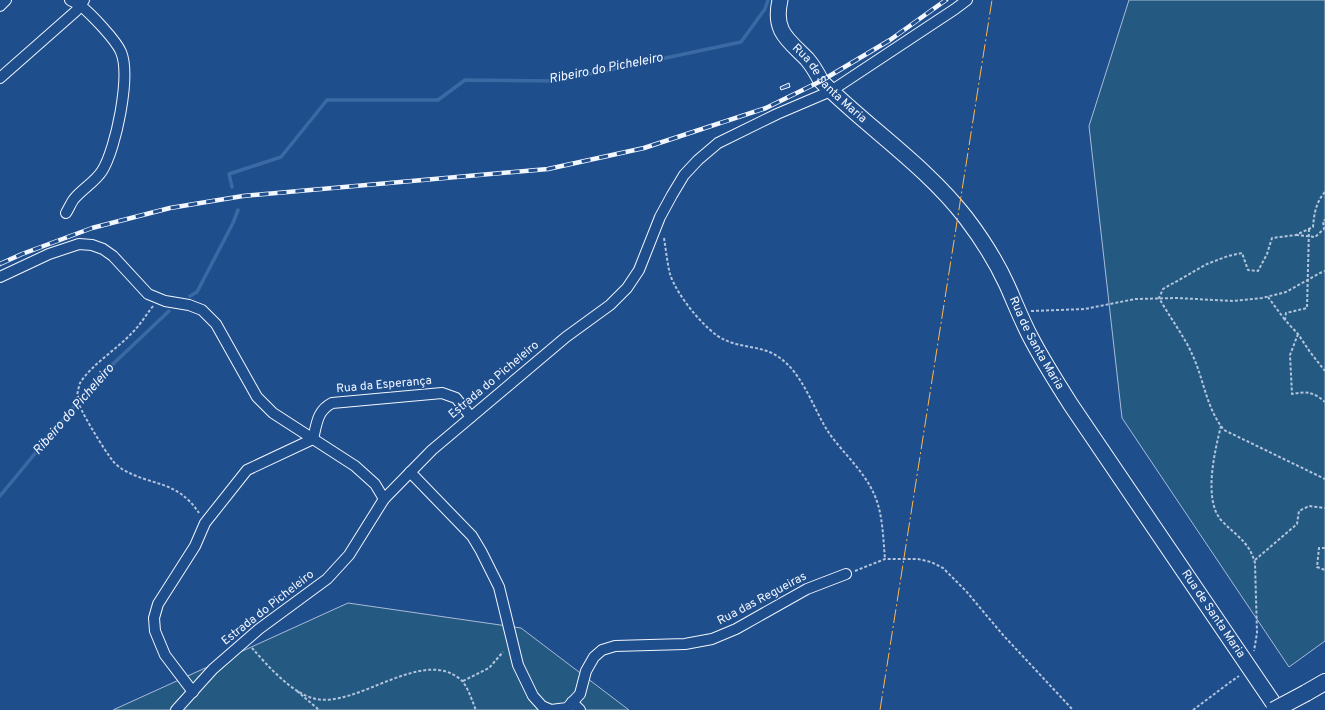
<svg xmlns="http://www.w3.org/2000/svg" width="1325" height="710" viewBox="0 0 1325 710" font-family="Overpass,sans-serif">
<rect width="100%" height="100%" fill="#1f4e8c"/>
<!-- green -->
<g fill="#245a82" stroke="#a8bbd7">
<polygon points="1129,0 1325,0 1325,641 1289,667 1122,418 1089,126"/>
<polygon points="348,603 521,628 629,710 113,710"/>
</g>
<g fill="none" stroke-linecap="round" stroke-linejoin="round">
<!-- stream -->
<g stroke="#3b69a3" stroke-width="3.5">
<polyline points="232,187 229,174 281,157 327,100 438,100 465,80 557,81 741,42 765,9 768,0"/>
<polyline points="190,296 197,292 233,223 238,210"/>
<polyline points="0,496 94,382 169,311"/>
</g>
</g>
<!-- building -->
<polygon fill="#3563a3" stroke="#f2f6ff" points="789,83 790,87 781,90 780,87"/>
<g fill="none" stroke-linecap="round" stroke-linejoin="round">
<!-- street casing -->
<g stroke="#f2f6ff" stroke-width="12">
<g id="street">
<polyline points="0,6 6,0"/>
<polyline points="0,78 76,11 84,0"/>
<path d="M 66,213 C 69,208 71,203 74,199 C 82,189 95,182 102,171 C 116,149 131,76 121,52 C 116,40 91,14 81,6 C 78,3 73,2 70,0"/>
<polyline points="0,277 49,254 79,244 92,245 103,249 113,256 148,294 165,301 189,305 202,310 216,324 257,397 273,413 355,466 375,484 384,499"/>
<polyline points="410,472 472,536 481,551 499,587 518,665 533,696 542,706 551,710 567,708 580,694 586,671 594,657 602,650 615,646 685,644 712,639 736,629 807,589 846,574"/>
<path d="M 193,692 L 165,655 L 155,631 L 154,618 L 158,604 L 195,546 L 205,523 L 247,470 L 313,439 C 317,423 317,411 332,403 L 442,393 L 456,398 L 471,417"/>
<polyline points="572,702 580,710"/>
<polyline points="176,710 213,669 259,629 327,579 349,555 384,499 432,450 566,337 610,305 627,288 639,270 660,217 672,195 684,175 698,160 718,143 777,114 831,91 955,9 967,0"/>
</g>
</g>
<!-- secondary casing -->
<g stroke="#f2f6ff" stroke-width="17">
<g id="secondary">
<path id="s1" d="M 780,0 C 773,31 787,39 807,59 C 813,66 817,73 821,81 C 868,128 925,165 966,218 C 982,239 996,261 1007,285 C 1015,303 1022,321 1031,338 C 1043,361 1057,383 1071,405 L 1278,710"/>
</g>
</g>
<!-- primary casing -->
<g stroke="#f2f6ff" stroke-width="18">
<polyline id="primary" points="1306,693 1325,682"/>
</g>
<!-- path -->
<g stroke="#b3c4dc" stroke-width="2" stroke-dasharray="3 2" stroke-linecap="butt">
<path d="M 1325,192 C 1316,202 1314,214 1313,227 L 1296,235 L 1272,238 L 1267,254 L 1258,271 L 1248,270 L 1242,253 L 1228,256 L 1207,264 L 1163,289 L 1159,298 C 1169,316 1184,336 1192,354 C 1204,379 1206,408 1224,430 L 1325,479"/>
<polyline points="1309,229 1307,308 1286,313 1285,320 1298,334 1310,352 1325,371"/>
<polyline points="1296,235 1315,237 1324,229 1323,221 1325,220"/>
<path d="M 664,238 C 666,250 667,262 670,274 C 676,294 706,332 725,340 C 742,348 762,346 777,356 C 803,372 813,409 829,433 C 843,453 864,471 874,494 C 883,513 883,538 885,559"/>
<polyline points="1268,297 1285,320"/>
<path d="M 153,306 C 146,315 140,325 132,333 C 117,349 91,365 80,383 C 79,386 77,394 77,398 C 77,406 106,453 113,461 C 115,464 119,467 122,469 C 152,487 176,479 199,513"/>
<polyline points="1031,311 1085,309 1135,299 1177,298 1233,301 1262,298 1286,292 1320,273 1325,271"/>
<path d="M 1298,334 L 1290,355 L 1292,394 C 1308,391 1313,392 1325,402"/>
<path d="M 1221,426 C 1215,450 1203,499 1221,520 C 1235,535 1249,541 1255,563 L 1257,633 L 1254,651"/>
<polyline points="1325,548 1319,548 1317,567 1325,570"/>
<polyline points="1255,560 1297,524 1299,511 1309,506 1325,508"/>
<polyline points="855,571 885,559 918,559 931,562 943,568 966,591 1003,635 1073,710"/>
<path d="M 252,648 C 268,666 292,694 316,699 C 356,707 416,653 454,675 C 457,677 461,679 463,682 C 469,690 472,701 476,710"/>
<polyline points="463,681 489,668 503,652"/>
<polyline points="297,691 319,710"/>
<polyline points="1193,710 1229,683 1239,676"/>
</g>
<!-- street -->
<use href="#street" stroke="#1f4e8c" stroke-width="10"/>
<!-- secondary -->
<use href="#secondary" stroke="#1f4e8c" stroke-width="15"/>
<!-- primary -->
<use href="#primary" stroke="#1f4e8c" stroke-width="16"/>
<!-- rail casing -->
<g stroke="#f2f6ff" stroke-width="4.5">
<polyline id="rail" points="0,264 22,254 92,228 170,208 243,196 548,169 644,148 766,108 821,81 890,40 946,0"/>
</g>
<!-- rail -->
<use href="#rail" stroke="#1f4e8c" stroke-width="3" stroke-dasharray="9" stroke-linecap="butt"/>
<!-- primary-bridge casing -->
<g stroke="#f2f6ff" stroke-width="18" stroke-linecap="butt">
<polyline id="primary-bridge" points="1274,710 1306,693"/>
</g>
<!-- primary-bridge -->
<use href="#primary-bridge" stroke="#1f4e8c" stroke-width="16"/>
<!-- power -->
<polyline stroke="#ffb74d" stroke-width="1" stroke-dasharray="14 3 2 3" stroke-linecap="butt" points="880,710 992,0"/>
</g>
<g text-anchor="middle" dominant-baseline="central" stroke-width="3" stroke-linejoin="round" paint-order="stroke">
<!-- street labels -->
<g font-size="12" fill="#f2f6ff" stroke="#1f4e8c">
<text stroke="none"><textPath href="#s1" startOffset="103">Rua de Santa Maria</textPath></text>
<text stroke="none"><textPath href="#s1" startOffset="439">Rua de Santa Maria</textPath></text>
<text transform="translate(494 380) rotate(-40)">Estrada do Picheleiro</text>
<text transform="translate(384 385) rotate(-5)">Rua da Esperança</text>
<text transform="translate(762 599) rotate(-28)">Rua das Regueiras</text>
<text transform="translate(268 608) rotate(-38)">Estrada do Picheleiro</text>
<text stroke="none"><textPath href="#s1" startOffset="763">Rua de Santa Maria</textPath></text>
</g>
<!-- water labels -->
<g font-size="13" font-style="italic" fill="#f2f6ff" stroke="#1f4e8c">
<text transform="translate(606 69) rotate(-11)">Ribeiro do Picheleiro</text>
<text transform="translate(74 410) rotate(-49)">Ribeiro do Picheleiro</text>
</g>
</g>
</svg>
